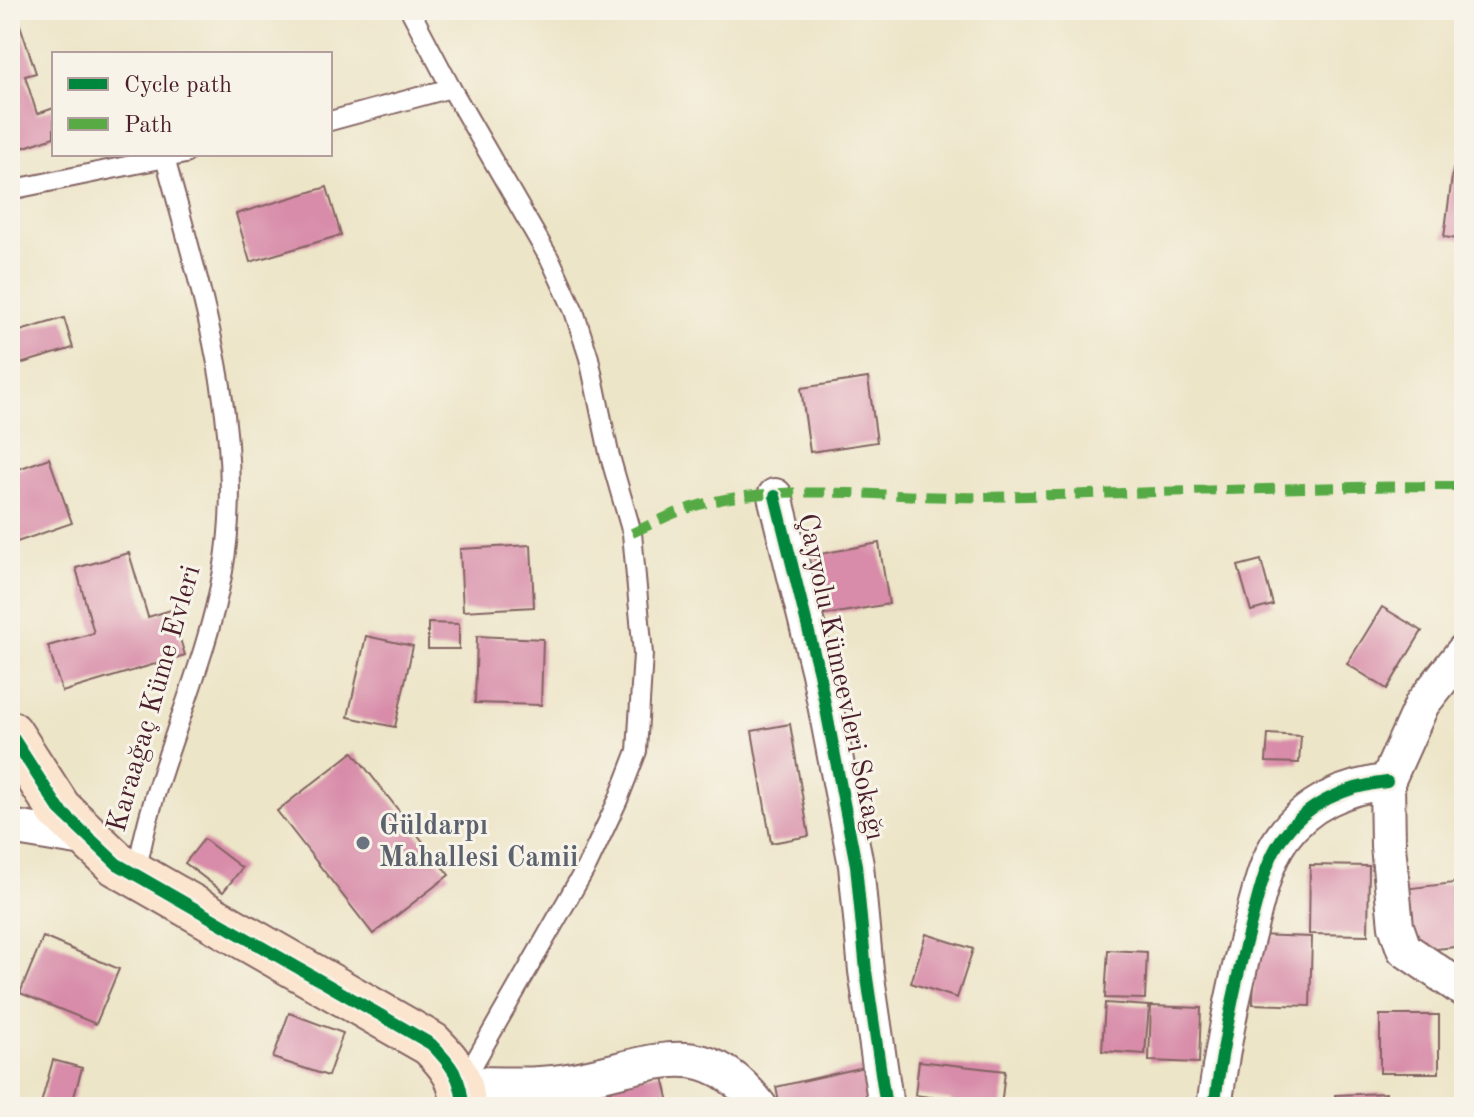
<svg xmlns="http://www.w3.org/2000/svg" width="1474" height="1117" viewBox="0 0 1474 1117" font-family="'Old Standard TT',serif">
<rect width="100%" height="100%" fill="#f7f3e8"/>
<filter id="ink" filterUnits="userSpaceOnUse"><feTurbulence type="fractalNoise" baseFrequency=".0125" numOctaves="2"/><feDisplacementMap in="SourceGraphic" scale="16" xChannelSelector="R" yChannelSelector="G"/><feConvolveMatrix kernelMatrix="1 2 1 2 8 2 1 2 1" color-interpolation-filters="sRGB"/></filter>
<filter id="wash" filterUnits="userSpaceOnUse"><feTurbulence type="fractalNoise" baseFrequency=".006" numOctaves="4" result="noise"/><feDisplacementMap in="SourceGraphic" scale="32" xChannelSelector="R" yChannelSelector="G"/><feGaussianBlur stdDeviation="1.8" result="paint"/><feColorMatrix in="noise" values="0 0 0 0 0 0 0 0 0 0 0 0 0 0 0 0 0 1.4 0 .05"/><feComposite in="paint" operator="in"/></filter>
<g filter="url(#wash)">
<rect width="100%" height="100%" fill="#ede5c8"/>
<g id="blocks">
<!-- building -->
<g fill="#d88ca9">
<polygon points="10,10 15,10 36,73 25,76 37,114 54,108 54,137 10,152"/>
<polygon points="1453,169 1464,171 1464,240 1444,237"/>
<polygon points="327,187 341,235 250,262 236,214"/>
<polygon points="64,318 73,348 10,367 10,334"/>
<polygon points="868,378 877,442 810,452 801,388"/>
<polygon points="49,458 72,523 17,542 10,523 10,472"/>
<polygon points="879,543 889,604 825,615 815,555"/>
<polygon points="531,545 534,607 463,611 460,549"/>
<polygon points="129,553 148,617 171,610 185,655 62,692 48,646 94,633 76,568"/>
<polygon points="1261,560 1273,605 1251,611 1238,566"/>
<polygon points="1382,607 1422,631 1387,689 1347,664"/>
<polygon points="428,623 459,624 459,649 428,649"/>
<polygon points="366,636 413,646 395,727 348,717"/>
<polygon points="477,636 543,639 541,705 475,703"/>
<polygon points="790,724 809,836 771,843 752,731"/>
<polygon points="1268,734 1301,736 1299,763 1266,762"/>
<polygon points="353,752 449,875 373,934 277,811"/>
<polygon points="204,839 242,868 223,892 185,863"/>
<polygon points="1310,865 1369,866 1368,935 1309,934"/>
<polygon points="1462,882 1464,946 1427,950 1426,942 1410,945 1403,889"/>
<polygon points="926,934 973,949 957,998 911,983"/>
<polygon points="1255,935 1312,937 1310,1006 1253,1004"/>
<polygon points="43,937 119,969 96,1024 20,993"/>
<polygon points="1108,950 1147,952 1145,999 1105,998"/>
<polygon points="1105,1003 1149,1006 1145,1054 1102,1051"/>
<polygon points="1151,1006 1201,1008 1199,1063 1149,1061"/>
<polygon points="289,1013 343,1033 328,1076 273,1058"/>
<rect x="1380" y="1015" width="59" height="58"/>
<polygon points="53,1060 82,1068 71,1107 40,1107"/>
<polygon points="919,1061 1005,1071 1001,1107 950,1107 951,1100 915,1095"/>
<polygon points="864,1067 873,1107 780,1107 776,1087"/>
<polygon points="662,1072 670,1107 613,1107 608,1083"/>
<polygon points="1386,1093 1386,1107 1336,1107 1335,1095"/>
</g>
</g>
</g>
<g filter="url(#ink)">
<use href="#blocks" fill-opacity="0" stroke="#836462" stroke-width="2"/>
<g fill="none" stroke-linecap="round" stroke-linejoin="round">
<!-- lane casing -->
<g stroke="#836462" stroke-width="22">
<g id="lane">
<polyline points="410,10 451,88 552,263 574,311 589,358 609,453 632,533 643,654 637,751 618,800 588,864 462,1084"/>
<polyline points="330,121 451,88"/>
<polyline points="10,190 185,154"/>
<path d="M 136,876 C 153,770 204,676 223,571 C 248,433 201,291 165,158"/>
</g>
</g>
<!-- street casing -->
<g stroke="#836462" stroke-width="38">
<g id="street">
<polyline points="775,496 819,673 856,865 866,971 886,1107"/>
<polyline points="1464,651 1422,704 1387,782 1388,846 1396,926 1404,949 1464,990"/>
<polyline points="10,827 90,840"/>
<path d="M 462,1084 C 499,1084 538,1087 574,1080 C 649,1067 704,1030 760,1107"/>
<path d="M 1214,1107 C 1223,1043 1235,982 1252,919 C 1259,894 1266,860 1282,838 C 1306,804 1346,786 1387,782"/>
</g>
</g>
<!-- secondary casing -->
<g stroke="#836462" stroke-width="48">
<path id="secondary" d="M 10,733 L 59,809 L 117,864 L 431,1044 C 451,1064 462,1078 463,1107"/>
</g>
<!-- lane -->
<use href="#lane" stroke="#fff" stroke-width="18"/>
<!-- street -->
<use href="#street" stroke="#fff" stroke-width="34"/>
<!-- secondary -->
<use href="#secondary" stroke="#fbe5cf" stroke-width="44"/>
<!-- quiet -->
<path stroke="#57aa44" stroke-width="10" stroke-dasharray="20 10" stroke-linecap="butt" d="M 632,533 C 654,523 676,511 699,505 C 783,481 897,499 984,497 C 1144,493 1304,486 1464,486"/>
<!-- cycleway casing -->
<g stroke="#f7f3e8" stroke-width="17">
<g id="cycleway">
<polyline points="775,496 819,673 856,865 866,971 886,1107"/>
<path d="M 10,733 L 59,809 L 117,864 L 431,1044 C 451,1064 462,1078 463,1107"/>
<path d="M 1214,1107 C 1223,1043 1235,982 1252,919 C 1259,894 1266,860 1282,838 C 1306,804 1346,786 1387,782"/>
</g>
</g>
<!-- cycleway -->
<use href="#cycleway" stroke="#00873e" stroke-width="12"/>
</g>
</g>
<!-- markers -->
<circle fill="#6b7280" stroke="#f7f3e8" stroke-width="3" cx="363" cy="843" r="8"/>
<g text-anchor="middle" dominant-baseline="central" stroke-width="6" stroke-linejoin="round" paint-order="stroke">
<!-- street labels -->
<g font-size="28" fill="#4a1f2b" stroke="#f7f3e8">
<text transform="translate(840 677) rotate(78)">Çayyolu Kümeevleri Sokağı</text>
<text transform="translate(155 699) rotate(-74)">Karaağaç Küme Evleri</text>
</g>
<!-- worship labels -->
<g font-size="28" font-weight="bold" fill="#5b616d" stroke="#f7f3e8" text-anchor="start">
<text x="379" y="827">Güldarpı<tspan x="379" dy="32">Mahallesi Camii</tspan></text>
</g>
</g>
<!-- margin -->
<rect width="1474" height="1117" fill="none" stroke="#f7f3e8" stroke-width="40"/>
<!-- legend -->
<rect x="52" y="52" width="280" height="104" fill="#f7f3e8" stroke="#b29e9c" stroke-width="2"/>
<rect x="68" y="78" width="40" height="12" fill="#00873e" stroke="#b29e9c" stroke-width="2"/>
<text x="124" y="92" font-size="24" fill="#4a1f2b">Cycle path</text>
<rect x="68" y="118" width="40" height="12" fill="#57aa44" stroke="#b29e9c" stroke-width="2"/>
<text x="124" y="132" font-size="24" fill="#4a1f2b">Path</text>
</svg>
